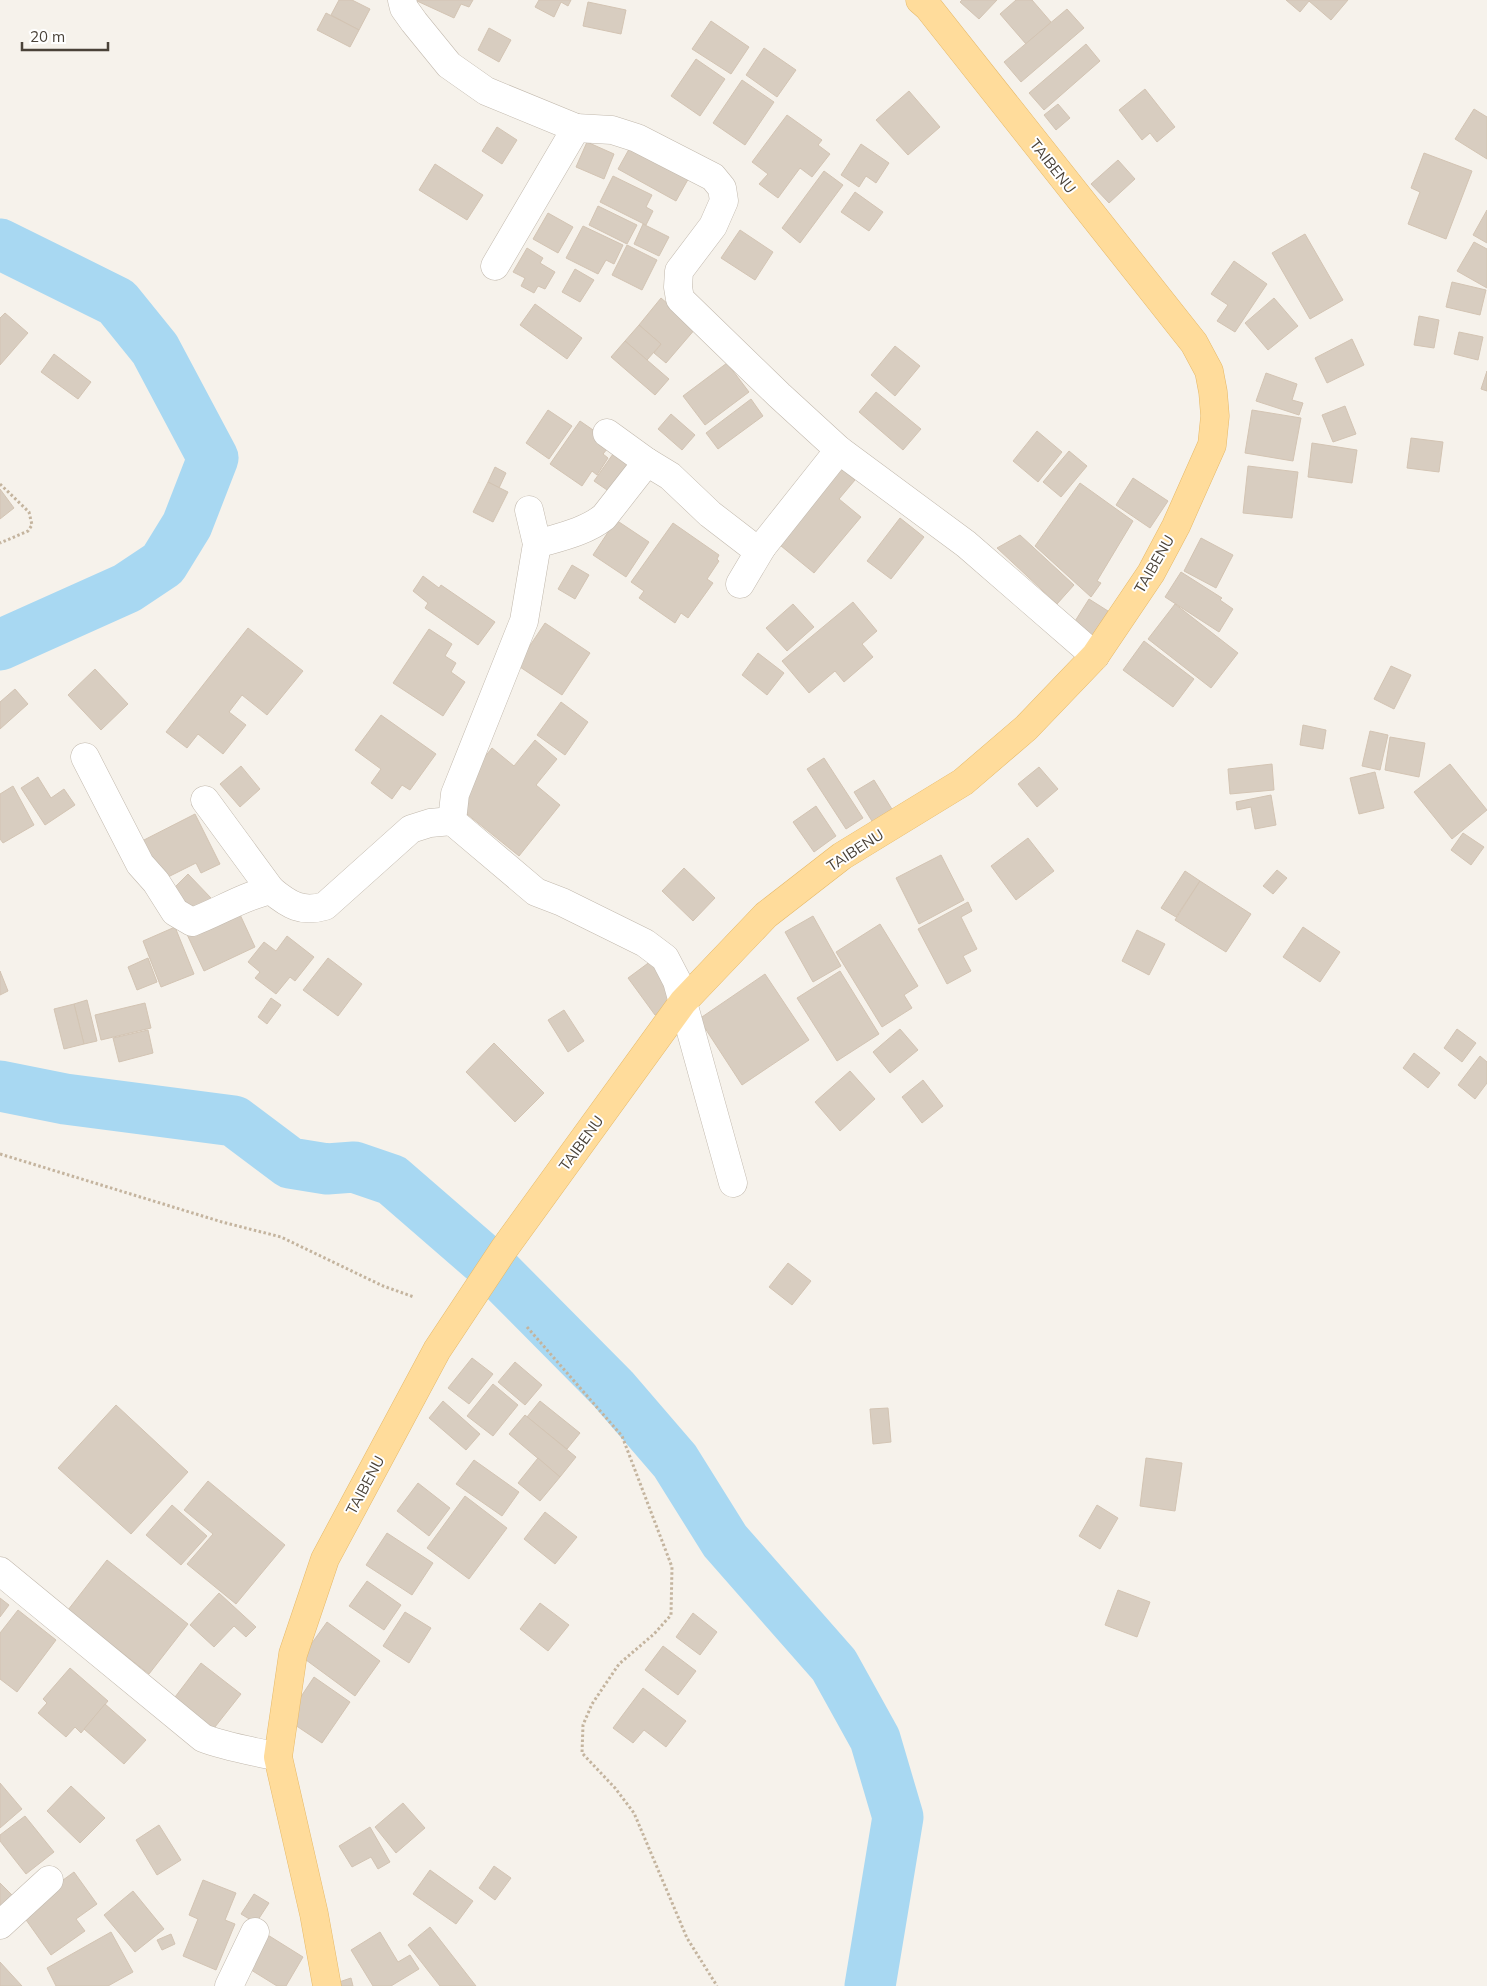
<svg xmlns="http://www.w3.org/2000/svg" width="1487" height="1986" viewBox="0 0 1487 1986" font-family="Mulish,sans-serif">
<rect width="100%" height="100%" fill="#f6f2eb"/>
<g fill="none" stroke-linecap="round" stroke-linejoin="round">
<!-- river -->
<g stroke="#a8d8f2" stroke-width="51">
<polyline points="0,244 117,302 155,349 213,458 187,525 163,564 127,588 0,645"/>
<polyline points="0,1086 65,1099 234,1121 290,1163 327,1169 354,1167 392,1180 490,1265 613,1389 675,1461 725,1541 834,1665 875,1739 898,1817 870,1986"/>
</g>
</g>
<!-- building -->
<g fill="#d8cdc0" stroke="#d3c4b3">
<polygon points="339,0 352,0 370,9 359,30 331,15"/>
<polygon points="417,0 473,0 469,7 461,4 454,18 417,1"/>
<polygon points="539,0 571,0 568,6 561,2 554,17 535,7"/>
<polygon points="962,0 997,0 979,19 960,2"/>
<polygon points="1016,0 1032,0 1051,22 1026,44 1000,14"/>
<polygon points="1286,0 1348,0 1331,20 1309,1 1300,12"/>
<polygon points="588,2 626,10 621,34 583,26"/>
<polygon points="1067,9 1084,28 1021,82 1004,62"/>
<polygon points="326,13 359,30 350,47 317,30"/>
<polygon points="711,21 749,47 731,74 692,49"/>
<polygon points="489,28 511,40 499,62 478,50"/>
<polygon points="1086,44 1100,61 1044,110 1029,93"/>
<polygon points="764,48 796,70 777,97 746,75"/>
<polygon points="696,59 725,79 700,116 671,96"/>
<polygon points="742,80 774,102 745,145 713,123"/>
<polygon points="1145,89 1175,127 1157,142 1150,133 1142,140 1119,110"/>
<polygon points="909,91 940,127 908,155 876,120"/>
<polygon points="1058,104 1070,118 1056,130 1044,115"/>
<polygon points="1474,109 1487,117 1487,159 1455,139"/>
<polygon points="787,115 822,140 818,145 830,154 812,177 800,168 778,198 759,184 768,174 752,162"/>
<polygon points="497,127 517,140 502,164 482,151"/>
<polygon points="587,142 614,154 604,179 576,167"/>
<polygon points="633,142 691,174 676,201 618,169"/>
<polygon points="861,144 889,163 876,183 866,176 859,187 841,175"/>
<polygon points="1424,153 1472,171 1446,239 1408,224 1420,192 1411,188"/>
<polygon points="1118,160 1135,179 1109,203 1091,184"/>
<polygon points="435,164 483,195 467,220 419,190"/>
<polygon points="824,171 843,185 800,243 782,228"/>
<polygon points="613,176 652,195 646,207 653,211 646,225 600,202"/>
<polygon points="855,192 883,212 869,231 841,212"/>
<polygon points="598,206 637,225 627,244 589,225"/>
<polygon points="1487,210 1487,243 1473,235"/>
<polygon points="548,213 573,227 558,253 533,239"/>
<polygon points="643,224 669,237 659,256 634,244"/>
<polygon points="583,226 623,245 614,264 606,260 598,274 566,258"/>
<polygon points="740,230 773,252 755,280 721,258"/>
<polygon points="1305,234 1343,300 1310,319 1272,253"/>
<polygon points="1474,242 1487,249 1487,288 1457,271"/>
<polygon points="627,245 657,260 642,290 612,275"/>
<polygon points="527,248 543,258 540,263 555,272 545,289 538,286 534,293 521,286 525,278 513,272"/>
<polygon points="1234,261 1267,284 1235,332 1217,321 1228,305 1211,294"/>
<polygon points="575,269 594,280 580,302 562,292"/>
<polygon points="1452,282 1486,290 1480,315 1446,307"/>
<polygon points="661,298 696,328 666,363 654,353 661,344 639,325"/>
<polygon points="1274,298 1298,326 1268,350 1245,323"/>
<polygon points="535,304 582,338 567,359 520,325"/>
<polygon points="5,313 28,333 0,365 0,318"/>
<polygon points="1419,316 1439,320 1434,348 1414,345"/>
<polygon points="639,325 661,344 647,360 625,341"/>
<polygon points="1459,332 1483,337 1478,360 1454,354"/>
<polygon points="1352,339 1364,365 1327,383 1315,358"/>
<polygon points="625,341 669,379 655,395 611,357"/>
<polygon points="895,346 920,366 895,396 871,375"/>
<polygon points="54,354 91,382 78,399 41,372"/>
<polygon points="727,363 749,392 705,425 683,396"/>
<polygon points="1487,371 1487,391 1481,389"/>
<polygon points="1266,373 1297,384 1292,400 1303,403 1299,415 1256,401"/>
<polygon points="876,392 921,429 903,450 859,412"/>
<polygon points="751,399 763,416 718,449 706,433"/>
<polygon points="1345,406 1356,434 1333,442 1322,415"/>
<polygon points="548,410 572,426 549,459 526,443"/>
<polygon points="1252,410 1301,418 1293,461 1245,453"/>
<polygon points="671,414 695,435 682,450 658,429"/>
<polygon points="580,421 612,443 603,454 608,458 597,475 592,471 582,486 550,464"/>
<polygon points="1037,431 1062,452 1038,482 1013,461"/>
<polygon points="1411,438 1443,442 1439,472 1407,468"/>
<polygon points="1312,443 1357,450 1352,483 1308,477"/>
<polygon points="1069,451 1087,466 1061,497 1043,482"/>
<polygon points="613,454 629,466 610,492 594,481"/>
<polygon points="837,465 855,480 839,499 861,517 814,573 775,541"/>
<polygon points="1248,466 1298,472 1292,518 1243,513"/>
<polygon points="495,467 506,473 499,488 488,482"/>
<polygon points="1133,478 1168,501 1150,528 1116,505"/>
<polygon points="488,482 508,492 493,522 473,512"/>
<polygon points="1080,483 1133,521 1097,581 1101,583 1091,597 1035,546"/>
<polygon points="0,489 14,508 0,519"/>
<polygon points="900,518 924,537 891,579 867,561"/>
<polygon points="616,520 649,542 626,577 593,555"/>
<polygon points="673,523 719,555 717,559 719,561 707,579 713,583 688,618 681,613 675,623 639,598 644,591 631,582"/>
<polygon points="1020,535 1074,585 1057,604 997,548"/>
<polygon points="1201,538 1233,555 1216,588 1184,571"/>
<polygon points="572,565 589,575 575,599 558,589"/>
<polygon points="1181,572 1222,598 1220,600 1233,609 1219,632 1165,597"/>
<polygon points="423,576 439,588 441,585 495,622 478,645 425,608 428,603 413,591"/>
<polygon points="1089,599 1108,611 1091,638 1072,626"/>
<polygon points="853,602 877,631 862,644 873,657 844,682 835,671 809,693 782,661"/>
<polygon points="793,604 814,627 787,651 766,628"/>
<polygon points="1175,604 1238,653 1211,688 1148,639"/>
<polygon points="545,623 590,653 562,695 517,665"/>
<polygon points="248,628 303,671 267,715 242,695 229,712 246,725 223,754 198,734 187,748 166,732"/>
<polygon points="429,629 452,644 445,656 456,663 451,672 465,682 443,716 393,683"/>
<polygon points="1144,641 1194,679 1173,707 1123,670"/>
<polygon points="758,653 784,673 767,695 742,675"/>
<polygon points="1391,666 1411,675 1394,709 1374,699"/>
<polygon points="95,669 128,704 101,730 68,695"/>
<polygon points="15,689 28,704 0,729 0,702"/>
<polygon points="561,702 588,722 565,755 537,735"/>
<polygon points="381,715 436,754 410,790 402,785 392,799 371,783 381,769 355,750"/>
<polygon points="1303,725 1326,730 1323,749 1300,745"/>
<polygon points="1370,731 1388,735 1380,770 1362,766"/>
<polygon points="1390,737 1425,743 1419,777 1385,770"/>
<polygon points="535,740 557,759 536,785 560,805 519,856 457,806 462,784 492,748 514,766"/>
<polygon points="824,758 863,818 846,829 807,769"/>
<polygon points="1272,764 1274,790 1230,794 1228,769"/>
<polygon points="1450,764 1487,810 1452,839 1414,792"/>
<polygon points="241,766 260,789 240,807 220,784"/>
<polygon points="1039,767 1058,789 1037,807 1018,784"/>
<polygon points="1375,772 1384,808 1359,814 1350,778"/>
<polygon points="38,777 51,798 64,789 75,805 45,825 21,788"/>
<polygon points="874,780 895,814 875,826 854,792"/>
<polygon points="13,786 34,825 3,843 0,839 0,794"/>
<polygon points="1271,795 1276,825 1255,829 1251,807 1237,810 1236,802"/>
<polygon points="816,806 836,836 814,852 793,822"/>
<polygon points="195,814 220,864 201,873 196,863 160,881 140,842"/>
<polygon points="1463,833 1484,847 1471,865 1451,850"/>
<polygon points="1028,838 1054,871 1016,900 991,866"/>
<polygon points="941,855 964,900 919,924 896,878"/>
<polygon points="684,868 715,898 693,921 662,891"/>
<polygon points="1277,870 1287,878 1273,894 1263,886"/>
<polygon points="1185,871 1200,881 1176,917 1161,908"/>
<polygon points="188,874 211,898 191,918 168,894"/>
<polygon points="1200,881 1251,914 1226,952 1175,920"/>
<polygon points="968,902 972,911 961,917 977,949 963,956 971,971 947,984 918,929"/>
<polygon points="236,906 255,947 204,971 185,930"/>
<polygon points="813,916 841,966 813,982 785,932"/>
<polygon points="880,924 918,986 904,995 912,1008 882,1027 836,952"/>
<polygon points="175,927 194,974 161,987 143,941"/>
<polygon points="1303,927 1340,952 1320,982 1283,957"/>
<polygon points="1137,930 1165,944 1149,975 1122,961"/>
<polygon points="287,936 314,957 295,981 290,977 276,994 255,978 260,972 248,962 264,942 276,951"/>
<polygon points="148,958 157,982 137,990 128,967"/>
<polygon points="328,958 362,984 338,1016 303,990"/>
<polygon points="651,961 678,998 655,1015 628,978"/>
<polygon points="0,971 8,991 0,995"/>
<polygon points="840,971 879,1034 837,1061 797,998"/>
<polygon points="765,974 809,1040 742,1085 699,1019"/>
<polygon points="271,998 281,1005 267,1024 258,1017"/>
<polygon points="87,1000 97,1041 84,1044 74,1004"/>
<polygon points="145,1003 151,1028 101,1040 95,1015"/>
<polygon points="74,1004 84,1044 64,1049 54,1009"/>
<polygon points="564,1010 584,1041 568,1052 548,1020"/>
<polygon points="900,1029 918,1050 890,1073 873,1052"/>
<polygon points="1457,1029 1476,1043 1462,1062 1444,1048"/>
<polygon points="148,1030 153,1053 119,1062 113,1038"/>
<polygon points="494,1043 544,1093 515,1122 466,1072"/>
<polygon points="1414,1053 1440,1073 1428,1088 1403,1068"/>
<polygon points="1480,1056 1487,1062 1487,1083 1475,1099 1458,1085"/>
<polygon points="850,1071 875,1099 840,1131 815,1102"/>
<polygon points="923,1080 943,1106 922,1123 902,1097"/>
<polygon points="788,1263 811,1281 792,1305 769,1287"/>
<polygon points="472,1358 493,1374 469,1404 448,1388"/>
<polygon points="515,1362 542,1385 525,1405 498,1382"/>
<polygon points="493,1384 518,1405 493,1436 467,1416"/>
<polygon points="443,1401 480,1434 466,1450 429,1418"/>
<polygon points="540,1401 580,1433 567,1449 527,1417"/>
<polygon points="116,1405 188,1472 131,1534 58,1468"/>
<polygon points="888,1408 891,1442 873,1444 870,1409"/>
<polygon points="525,1415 576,1457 560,1477 509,1434"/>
<polygon points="538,1458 560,1477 540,1501 518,1483"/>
<polygon points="1146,1458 1182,1463 1175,1511 1140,1506"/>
<polygon points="474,1460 519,1492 502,1516 456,1484"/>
<polygon points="208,1481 285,1545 236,1604 187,1564 213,1534 184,1510"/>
<polygon points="418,1483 450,1508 429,1536 397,1511"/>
<polygon points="465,1496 507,1528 469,1579 427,1548"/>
<polygon points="172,1505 207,1536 181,1565 146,1535"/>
<polygon points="1097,1505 1118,1518 1100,1549 1079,1536"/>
<polygon points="545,1512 577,1537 555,1564 524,1539"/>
<polygon points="387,1533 433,1563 412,1595 366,1565"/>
<polygon points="107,1560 188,1624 149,1674 68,1610"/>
<polygon points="367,1581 401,1605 384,1630 349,1606"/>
<polygon points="1118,1590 1150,1602 1137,1637 1105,1625"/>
<polygon points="219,1593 256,1627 246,1637 234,1626 214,1647 190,1625"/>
<polygon points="0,1598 9,1605 0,1617"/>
<polygon points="540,1603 569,1625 548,1651 520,1629"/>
<polygon points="18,1610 56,1640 17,1692 0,1679 0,1633"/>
<polygon points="405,1612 431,1628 409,1663 383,1646"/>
<polygon points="693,1613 717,1632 700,1655 676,1637"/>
<polygon points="327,1622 380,1661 355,1696 302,1657"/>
<polygon points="663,1646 696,1671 678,1695 645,1670"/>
<polygon points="201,1663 241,1694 211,1732 172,1701"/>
<polygon points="70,1668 108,1701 81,1733 75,1727 66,1737 38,1713 47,1703 43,1699"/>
<polygon points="314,1677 350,1702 322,1743 286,1719"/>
<polygon points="643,1688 686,1721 666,1747 644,1730 633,1743 613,1728"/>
<polygon points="105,1704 146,1740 124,1764 84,1729"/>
<polygon points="0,1783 22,1809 0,1828"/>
<polygon points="71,1786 105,1818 80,1843 47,1811"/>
<polygon points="403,1803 425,1828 396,1853 375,1827"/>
<polygon points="25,1816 54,1852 26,1874 0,1841 0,1835"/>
<polygon points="159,1825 181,1860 157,1875 136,1840"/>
<polygon points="370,1827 390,1862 378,1869 371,1857 352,1867 339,1846"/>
<polygon points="494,1866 511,1878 495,1900 479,1888"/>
<polygon points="430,1870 473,1901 456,1924 413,1894"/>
<polygon points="74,1872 97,1904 76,1919 85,1931 51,1955 24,1917 22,1910"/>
<polygon points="203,1880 236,1893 225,1920 235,1924 216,1970 183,1956 198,1919 189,1915"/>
<polygon points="0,1883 17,1900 0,1917"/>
<polygon points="133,1891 164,1929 135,1952 104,1915"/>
<polygon points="254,1894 269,1903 256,1923 241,1914"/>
<polygon points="430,1927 476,1986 440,1986 408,1945"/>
<polygon points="111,1932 133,1972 108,1986 56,1986 47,1968"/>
<polygon points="263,1932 303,1957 286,1986 277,1986 243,1965"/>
<polygon points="380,1932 398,1962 410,1955 419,1969 391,1986 373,1986 351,1950"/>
<polygon points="171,1934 175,1944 162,1950 157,1940"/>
<polygon points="0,1962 22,1986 0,1986"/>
<polygon points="351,1978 353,1986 340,1986 339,1982"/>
</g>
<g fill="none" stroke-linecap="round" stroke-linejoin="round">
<!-- minor casing -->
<g stroke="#c2b9ad" stroke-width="29">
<g id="minor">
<polyline points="402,0 404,8 414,22 449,65 486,91 576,128"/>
<polyline points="495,266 576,128 612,130 637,138 713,177 722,188 724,201 713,226 679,271 678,287 680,299 779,395 839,450 966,544 1095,656"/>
<polyline points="607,433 647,462"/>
<polyline points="529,510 537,544 524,621 455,794 452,821 536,892 562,902 645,943 665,958 677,981 733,1183"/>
<path d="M 537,544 C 560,537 585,532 604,517 L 647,462 L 670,476 L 710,514 L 749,544 L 755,547 L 762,547 L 839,450"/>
<polyline points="740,584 762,547"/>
<path d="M 85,757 L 140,864 L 156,882 L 175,912 L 192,922 C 219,912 243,896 271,890 C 289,905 302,913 325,906 L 411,829 L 430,823 L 452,821"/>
<polyline points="205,800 271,890"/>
<path d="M 0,1571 L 203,1738 C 226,1747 253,1751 278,1757"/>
<polyline points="0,1925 49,1880"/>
<polyline points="229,1986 255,1932"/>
</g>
</g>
<!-- major casing -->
<g stroke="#e6b968" stroke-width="29">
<polyline id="major" points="327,1986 314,1914 278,1757 293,1654 325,1559 437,1350 504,1249 683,1002 766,915 842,856 963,782 1026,728 1095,656 1151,573 1176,526 1212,445 1215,416 1213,392 1209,371 1194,343 928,7 920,0"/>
</g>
<!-- path -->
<g stroke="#c4b49e" stroke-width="3" stroke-dasharray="2.5 2.5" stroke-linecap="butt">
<polyline points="0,484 29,512 32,525 28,531 0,543"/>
<polyline points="0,1154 222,1222 281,1237 383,1286 414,1297"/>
<polyline points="527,1327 622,1436 672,1567 671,1615 654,1634 619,1664 592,1704 583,1725 582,1753 615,1788 634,1813 687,1938 717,1986"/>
</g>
<!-- minor -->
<use href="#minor" stroke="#fff" stroke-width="28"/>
<!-- major -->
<use href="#major" stroke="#ffdc9b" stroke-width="28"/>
</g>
<g text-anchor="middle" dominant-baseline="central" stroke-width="4" stroke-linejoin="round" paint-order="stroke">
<!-- street labels -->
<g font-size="15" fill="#4a4238" stroke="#fff">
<text transform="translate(1053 166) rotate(52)">TAIBENU</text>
<text transform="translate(1154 564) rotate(-60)">TAIBENU</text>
<text transform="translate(855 850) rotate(-33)">TAIBENU</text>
<text transform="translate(581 1143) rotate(-54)">TAIBENU</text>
<text transform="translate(365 1485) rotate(-62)">TAIBENU</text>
</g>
</g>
<!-- scale -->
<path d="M22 42v8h86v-8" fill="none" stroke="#4a4238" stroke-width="2.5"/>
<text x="30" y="42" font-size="15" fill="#4a4238" stroke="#ffffff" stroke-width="4" paint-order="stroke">20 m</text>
</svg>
